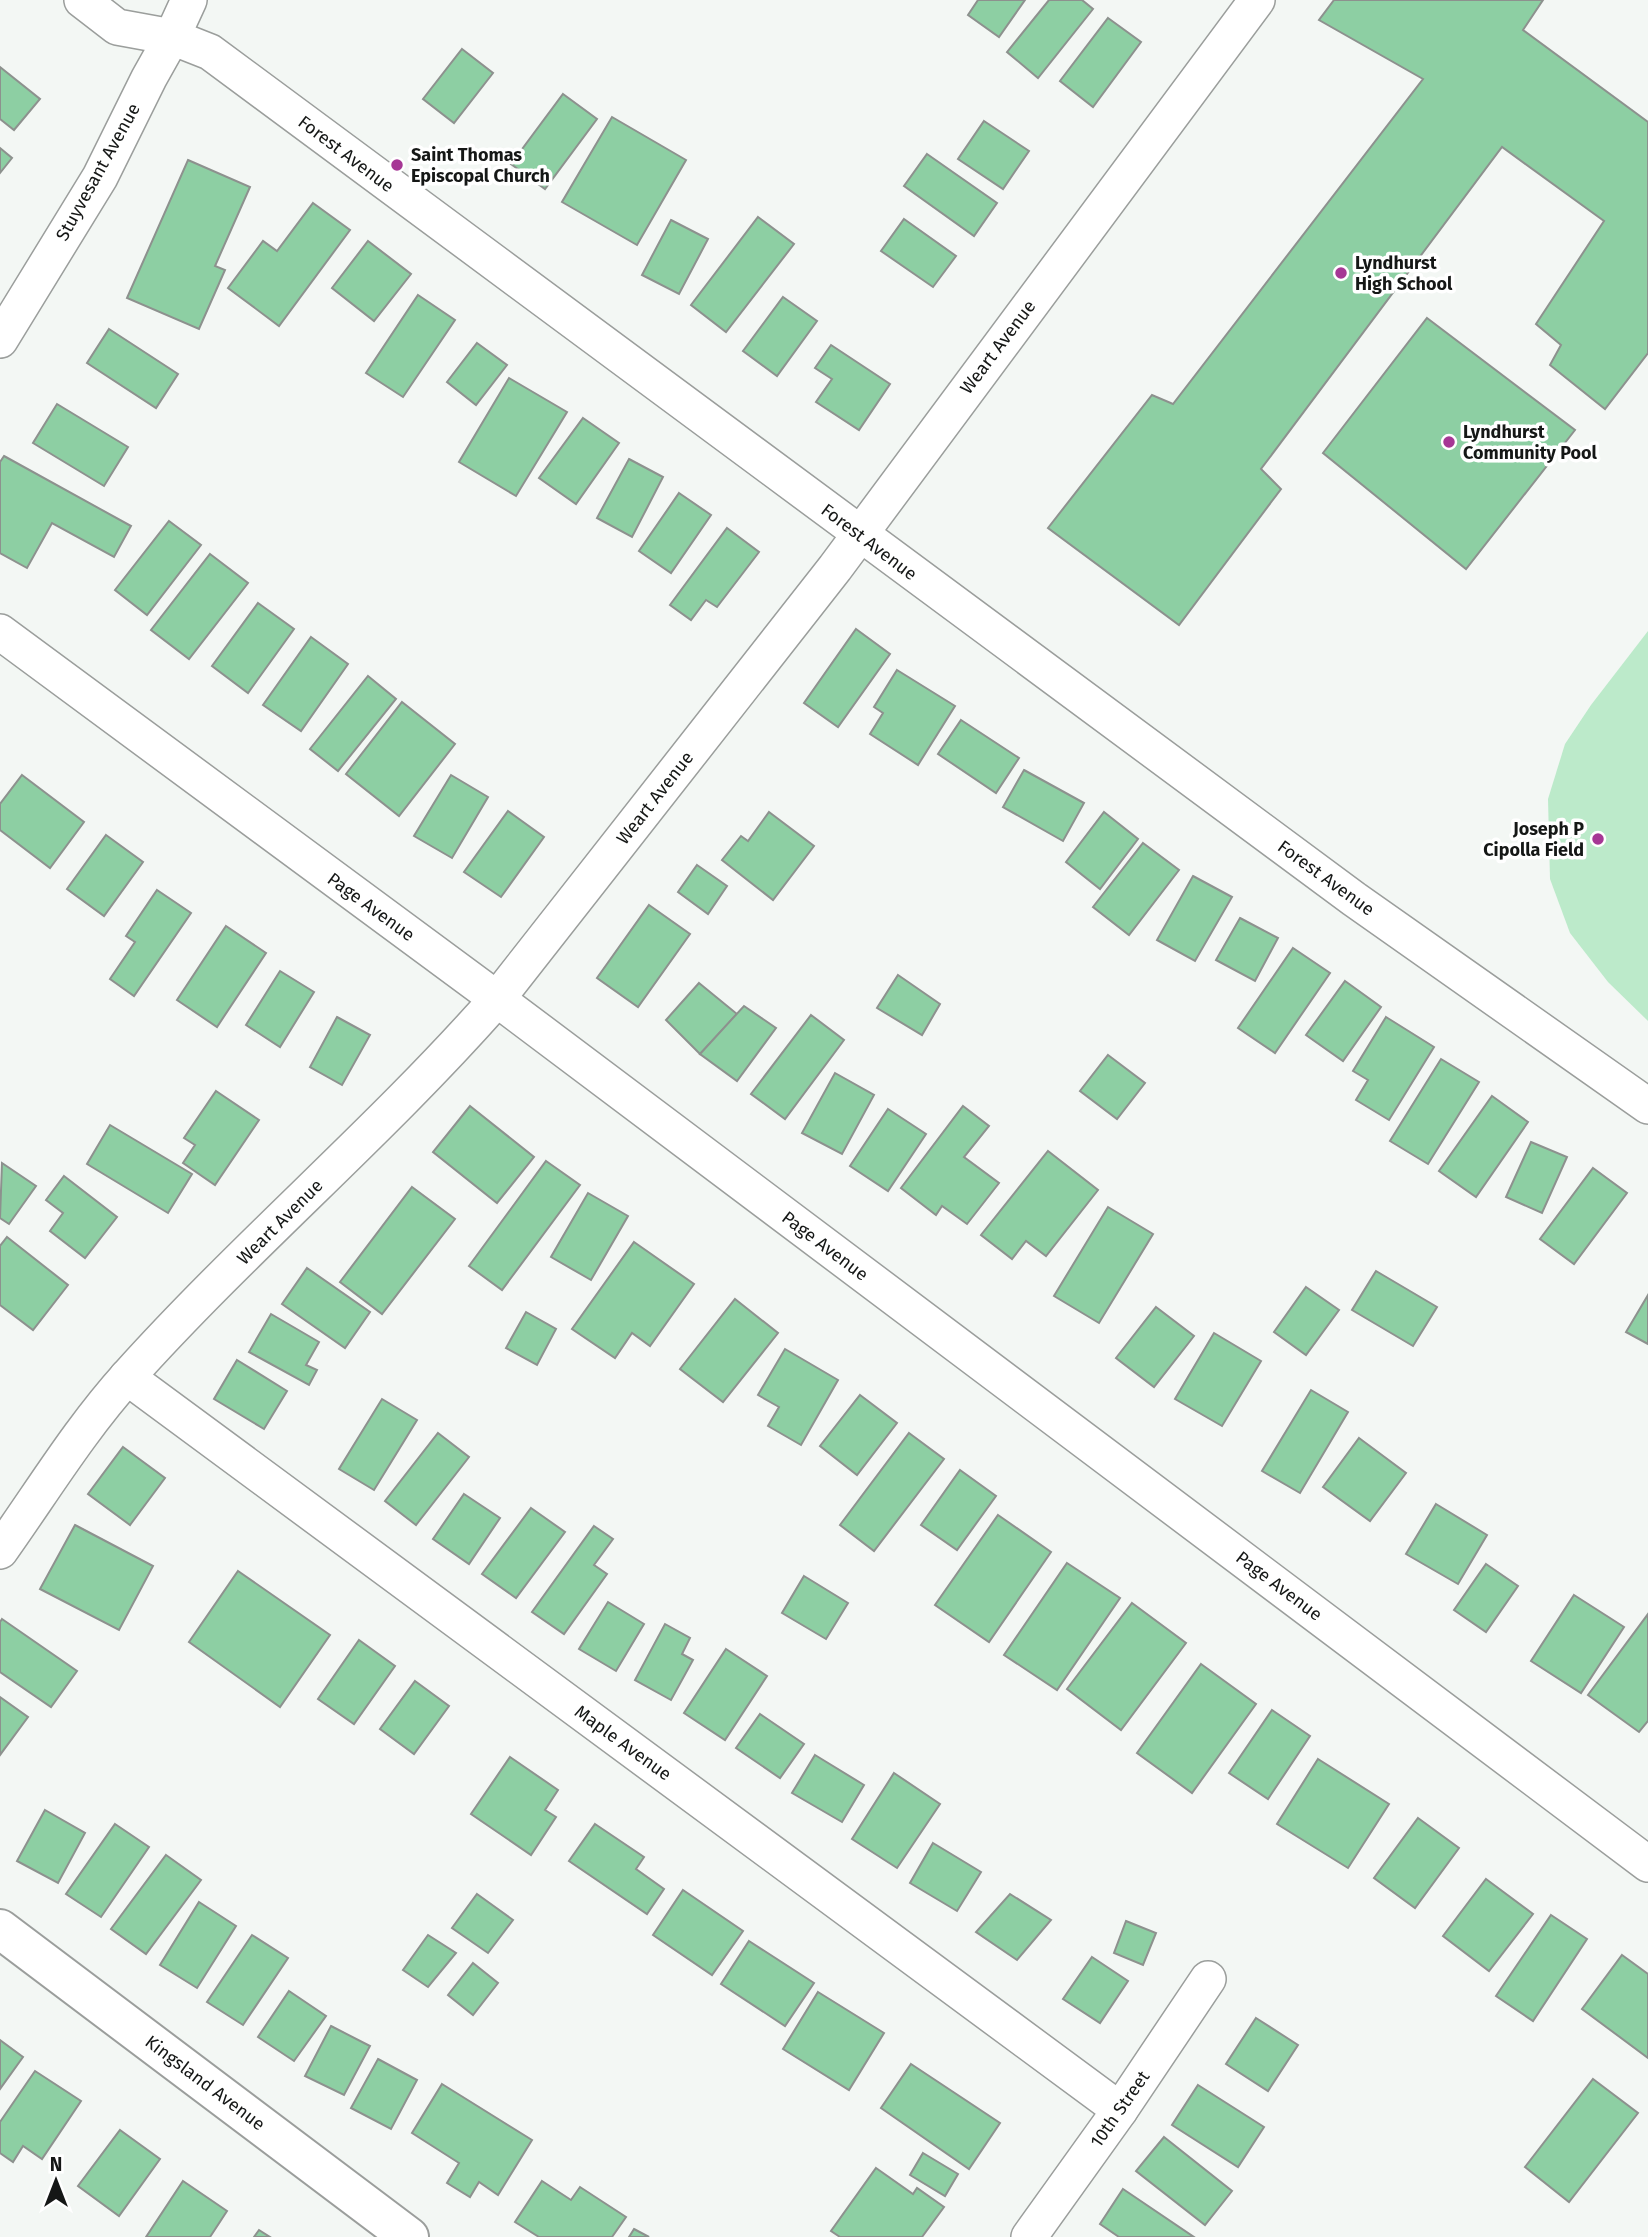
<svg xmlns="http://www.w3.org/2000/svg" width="1648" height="2237" viewBox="0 0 1648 2237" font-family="'Fira Sans',sans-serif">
<rect width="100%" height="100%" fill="#f3f7f4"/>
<!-- pitch -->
<polygon fill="#bceaca" points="1648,631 1648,1021 1608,982 1570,933 1550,879 1548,799 1565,744 1591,705"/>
<!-- building -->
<g fill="#8dcfa3" stroke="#8d918e" stroke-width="2">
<polygon points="978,0 1025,0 999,37 968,15"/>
<polygon points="1049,0 1082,0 1093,9 1038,78 1007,52"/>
<polygon points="1334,0 1543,0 1523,30 1648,122 1648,353 1605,409 1550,365 1561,345 1536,324 1604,221 1502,147 1261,469 1281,489 1179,625 1048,528 1152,395 1173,404 1423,79 1319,20"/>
<polygon points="1108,18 1141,42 1093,107 1060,81"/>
<polygon points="462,49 493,73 454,123 423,99"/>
<polygon points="0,67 40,99 14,130 0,119"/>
<polygon points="563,94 597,119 545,189 511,164"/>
<polygon points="612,117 686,160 637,245 562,202"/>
<polygon points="984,121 1029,151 1003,189 958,159"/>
<polygon points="0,148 12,158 0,173"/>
<polygon points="927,154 997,203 974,236 904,186"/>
<polygon points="188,160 250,187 215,266 225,270 199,329 127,298"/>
<polygon points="313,203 350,230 279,326 228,288 263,241 277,251"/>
<polygon points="758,217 794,244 726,332 691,305"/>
<polygon points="904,219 956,256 933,287 881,251"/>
<polygon points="671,220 708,239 679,294 642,275"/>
<polygon points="368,241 411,274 374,321 332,288"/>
<polygon points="418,295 455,320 403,397 366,373"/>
<polygon points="783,297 817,321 777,376 743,351"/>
<polygon points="1427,318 1575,430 1466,569 1323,453"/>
<polygon points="109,329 178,374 156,408 87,363"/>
<polygon points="477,343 507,365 476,405 447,382"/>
<polygon points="831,345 890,384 859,430 816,402 832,379 815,368"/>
<polygon points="509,378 567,412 516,496 459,462"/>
<polygon points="57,404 128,447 104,486 33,443"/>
<polygon points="583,418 619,443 576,504 539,478"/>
<polygon points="4,456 131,526 114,557 52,523 27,568 0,553 0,462"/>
<polygon points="629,459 663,477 632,537 597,518"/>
<polygon points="679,493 711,515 671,573 639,551"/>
<polygon points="169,521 201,545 147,615 115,590"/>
<polygon points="727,528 759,552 717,607 706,600 691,620 670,605"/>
<polygon points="210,554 248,583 189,659 151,630"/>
<polygon points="258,603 294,629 248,693 212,666"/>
<polygon points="856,629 890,654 838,727 804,703"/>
<polygon points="311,637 348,664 301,731 263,705"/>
<polygon points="897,670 955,706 918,765 870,734 883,713 874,707"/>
<polygon points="368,676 396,699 338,771 310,749"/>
<polygon points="402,702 455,744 399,816 346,774"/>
<polygon points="961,720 1019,758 996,793 938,754"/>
<polygon points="1024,770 1084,803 1063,841 1003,807"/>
<polygon points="22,775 84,822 50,868 0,830 0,804"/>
<polygon points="451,775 488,797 452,858 414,836"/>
<polygon points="508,811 544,837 501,897 464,872"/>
<polygon points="769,812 814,846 773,900 722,860 741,836 748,841"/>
<polygon points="1104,812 1138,839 1100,889 1066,862"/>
<polygon points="106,835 143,862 104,916 67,889"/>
<polygon points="1143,843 1179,870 1129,935 1093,907"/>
<polygon points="697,865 727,886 708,914 678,892"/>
<polygon points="1193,876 1232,897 1195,961 1157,940"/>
<polygon points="157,890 191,913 134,996 110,979 135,942 126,936"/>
<polygon points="649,905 690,934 638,1007 597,978"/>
<polygon points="1240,918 1278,938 1255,981 1216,960"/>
<polygon points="226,926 266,953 217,1027 177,1000"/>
<polygon points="1293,948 1330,973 1275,1053 1238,1028"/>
<polygon points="280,971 314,992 280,1047 246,1025"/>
<polygon points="898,975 940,1004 922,1035 877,1008"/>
<polygon points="1345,981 1381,1007 1343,1061 1306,1035"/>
<polygon points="699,983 737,1014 700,1054 666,1020"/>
<polygon points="744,1006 776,1028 737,1081 700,1054"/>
<polygon points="811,1015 844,1040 785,1119 751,1094"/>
<polygon points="337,1017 370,1035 342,1085 310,1067"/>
<polygon points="1386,1017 1434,1047 1389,1120 1356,1100 1368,1080 1353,1071"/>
<polygon points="1108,1055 1145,1083 1117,1119 1080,1091"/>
<polygon points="1441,1059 1479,1082 1428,1164 1390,1141"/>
<polygon points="835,1073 874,1095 842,1154 802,1133"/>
<polygon points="216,1091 259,1120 215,1185 183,1163 195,1145 184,1138"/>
<polygon points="1492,1096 1528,1122 1476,1197 1439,1171"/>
<polygon points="470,1106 534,1157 497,1203 433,1152"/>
<polygon points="963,1106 989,1126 964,1157 999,1183 967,1224 942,1206 936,1215 901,1188"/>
<polygon points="888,1109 926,1134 888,1191 850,1166"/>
<polygon points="110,1125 192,1174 168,1213 87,1164"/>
<polygon points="1531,1142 1567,1157 1542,1213 1506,1197"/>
<polygon points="1048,1151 1098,1190 1046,1256 1026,1241 1012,1259 981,1235"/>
<polygon points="546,1161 580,1185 502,1290 469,1266"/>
<polygon points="2,1163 36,1186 9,1224 0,1218"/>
<polygon points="1593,1168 1627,1193 1574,1264 1540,1239"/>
<polygon points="64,1176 117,1217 85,1258 50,1231 63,1213 46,1200"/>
<polygon points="412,1187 455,1219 382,1314 340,1282"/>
<polygon points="588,1193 628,1216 591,1280 551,1257"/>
<polygon points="1108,1207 1153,1234 1099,1323 1054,1296"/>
<polygon points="7,1237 68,1285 33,1330 0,1305 0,1246"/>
<polygon points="634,1242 694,1284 650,1346 632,1333 615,1358 572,1329"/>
<polygon points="307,1268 370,1312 345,1348 282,1304"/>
<polygon points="1376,1271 1437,1307 1413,1346 1352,1310"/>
<polygon points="1306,1287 1339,1310 1306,1355 1274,1332"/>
<polygon points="1648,1295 1648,1344 1626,1332"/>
<polygon points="735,1299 778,1333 723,1402 680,1369"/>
<polygon points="1156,1307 1194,1336 1154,1387 1116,1358"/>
<polygon points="526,1312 556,1329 537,1365 506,1348"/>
<polygon points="271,1314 319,1342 306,1365 317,1370 309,1385 249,1352"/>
<polygon points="1214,1333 1261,1361 1222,1426 1175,1399"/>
<polygon points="785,1349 838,1380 801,1445 768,1426 779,1407 758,1395"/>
<polygon points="237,1360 287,1391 264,1429 214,1399"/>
<polygon points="1311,1390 1348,1412 1300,1493 1262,1471"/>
<polygon points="860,1395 897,1423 857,1475 820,1446"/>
<polygon points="382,1399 417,1420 374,1490 339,1469"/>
<polygon points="438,1433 469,1457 416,1525 385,1501"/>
<polygon points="909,1433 944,1459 874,1551 840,1525"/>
<polygon points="1359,1438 1406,1473 1370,1521 1323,1487"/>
<polygon points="123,1447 165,1478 130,1525 88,1494"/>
<polygon points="960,1470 996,1496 957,1550 921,1525"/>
<polygon points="464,1494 500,1518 469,1564 433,1539"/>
<polygon points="1436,1504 1487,1535 1458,1584 1406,1554"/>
<polygon points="531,1508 565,1532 516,1598 482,1574"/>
<polygon points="998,1515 1051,1552 989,1642 935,1605"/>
<polygon points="75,1525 153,1566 119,1630 40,1589"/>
<polygon points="594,1526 613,1539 594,1565 607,1574 564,1634 532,1612"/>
<polygon points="1067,1563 1120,1598 1057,1690 1004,1655"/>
<polygon points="1486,1564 1518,1586 1486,1632 1454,1610"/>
<polygon points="238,1571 330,1635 280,1707 189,1642"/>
<polygon points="804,1576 848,1603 826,1639 782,1613"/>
<polygon points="1574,1595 1624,1627 1581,1693 1531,1661"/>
<polygon points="608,1602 644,1624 616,1671 579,1649"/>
<polygon points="1132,1603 1186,1643 1121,1730 1067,1689"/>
<polygon points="1648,1614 1648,1721 1639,1732 1588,1695"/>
<polygon points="2,1619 77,1671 51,1707 0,1672 0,1622"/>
<polygon points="665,1624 690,1638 682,1654 693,1660 671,1700 635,1680"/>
<polygon points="359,1640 395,1666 354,1724 318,1699"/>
<polygon points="726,1649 767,1676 725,1740 684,1713"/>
<polygon points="1201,1664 1256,1704 1192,1793 1137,1753"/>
<polygon points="415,1681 449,1706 414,1754 380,1729"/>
<polygon points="0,1697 28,1717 0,1755"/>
<polygon points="1272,1710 1310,1736 1268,1799 1229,1773"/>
<polygon points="760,1714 804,1744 780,1778 736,1748"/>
<polygon points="815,1755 864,1785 842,1822 792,1793"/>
<polygon points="510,1757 558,1790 545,1810 556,1817 531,1855 471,1814"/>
<polygon points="1318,1759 1389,1804 1348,1868 1277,1824"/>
<polygon points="894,1773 940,1804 897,1868 852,1839"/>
<polygon points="45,1810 85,1833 58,1883 17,1861"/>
<polygon points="1418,1818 1459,1848 1415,1908 1374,1878"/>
<polygon points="115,1824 149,1847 101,1917 66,1894"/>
<polygon points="595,1824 644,1857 636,1869 664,1889 647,1914 569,1861"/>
<polygon points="933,1843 981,1872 957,1911 910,1883"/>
<polygon points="166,1855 201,1880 146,1954 111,1929"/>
<polygon points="1486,1879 1533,1914 1489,1971 1443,1936"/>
<polygon points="683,1890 743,1931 712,1975 653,1935"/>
<polygon points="477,1894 513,1920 488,1953 452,1928"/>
<polygon points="1010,1894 1051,1920 1017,1960 976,1932"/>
<polygon points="199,1902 236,1926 197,1988 160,1965"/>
<polygon points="1551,1915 1587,1939 1533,2021 1496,1996"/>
<polygon points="1126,1921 1156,1933 1143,1965 1114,1953"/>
<polygon points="252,1935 288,1958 243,2025 207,2002"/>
<polygon points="428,1935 456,1953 428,1987 403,1970"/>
<polygon points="749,1941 814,1983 785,2026 721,1984"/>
<polygon points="1622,1955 1648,1974 1648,2058 1582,2009"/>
<polygon points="1092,1957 1128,1981 1100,2023 1063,1999"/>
<polygon points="473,1963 498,1983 473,2015 448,1995"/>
<polygon points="289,1991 326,2016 294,2061 258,2037"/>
<polygon points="818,1992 884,2033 849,2090 783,2049"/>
<polygon points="1256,2018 1298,2045 1268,2091 1226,2064"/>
<polygon points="331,2026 370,2046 344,2095 305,2076"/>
<polygon points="0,2040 23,2057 0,2089"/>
<polygon points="378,2059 417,2080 391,2129 351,2108"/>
<polygon points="911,2064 1000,2123 969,2169 881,2108"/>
<polygon points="35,2071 81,2101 42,2159 23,2146 13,2162 0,2153 0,2122"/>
<polygon points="1593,2079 1638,2113 1569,2202 1525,2167"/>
<polygon points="442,2084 532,2140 498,2195 479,2182 470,2197 447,2183 459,2163 412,2133"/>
<polygon points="1198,2085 1264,2127 1238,2167 1172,2125"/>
<polygon points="120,2130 160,2159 119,2216 78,2186"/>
<polygon points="1164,2137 1232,2191 1205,2225 1136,2171"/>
<polygon points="923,2153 958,2174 945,2196 910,2175"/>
<polygon points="876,2168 913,2194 917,2188 944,2207 922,2237 840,2237 831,2231"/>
<polygon points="183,2181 227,2211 210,2237 146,2237"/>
<polygon points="542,2181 571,2200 580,2187 626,2217 612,2237 539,2237 515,2222"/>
<polygon points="1123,2189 1194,2237 1119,2237 1100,2224"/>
<polygon points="634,2229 649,2237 629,2237"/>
<polygon points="259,2230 270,2237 254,2237"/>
</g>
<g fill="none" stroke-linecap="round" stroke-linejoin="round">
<!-- street casing -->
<g stroke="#9b9e9c" stroke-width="38">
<g id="street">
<polyline points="82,0 117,27 172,37 210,52 1354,899 1648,1106"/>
<polyline points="0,340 100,177 149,78 172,37 189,0"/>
<polyline points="0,632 497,999 1648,1864"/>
<polyline points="127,1377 1120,2110"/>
<path d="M 0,1551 C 42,1492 80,1429 129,1375 C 246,1245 381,1131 497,999 L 835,568 L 1257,0"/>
<polyline points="1029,2237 1120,2110 1208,1979"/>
</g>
</g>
<!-- secondary casing -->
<g stroke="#9b9e9c" stroke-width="42">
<polyline id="secondary" points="0,1929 409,2237"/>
</g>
<!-- street -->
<use href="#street" stroke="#fff" stroke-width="35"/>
<!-- secondary -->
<use href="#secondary" stroke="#fff" stroke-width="38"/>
</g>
<!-- markers -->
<g fill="#a63795" stroke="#fff" stroke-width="2.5">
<circle cx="397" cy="165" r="7"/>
<circle cx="1341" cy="273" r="7"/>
<circle cx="1449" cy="442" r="7"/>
<circle cx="1598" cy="839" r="7"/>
</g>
<g text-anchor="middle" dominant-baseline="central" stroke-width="7" stroke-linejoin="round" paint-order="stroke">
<!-- street labels -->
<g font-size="18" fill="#151716" stroke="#fff">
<text transform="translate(346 154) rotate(37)">Forest Avenue</text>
<text transform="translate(98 172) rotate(-61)">Stuyvesant Avenue</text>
<text transform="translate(998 347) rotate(-53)">Weart Avenue</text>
<text transform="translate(869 542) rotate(37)">Forest Avenue</text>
<text transform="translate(655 798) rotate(-52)">Weart Avenue</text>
<text transform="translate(1326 878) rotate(36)">Forest Avenue</text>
<text transform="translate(371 907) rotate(36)">Page Avenue</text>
<text transform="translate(280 1222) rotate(-45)">Weart Avenue</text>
<text transform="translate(825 1246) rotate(37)">Page Avenue</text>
<text transform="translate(1279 1586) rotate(37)">Page Avenue</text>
<text transform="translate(623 1743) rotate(36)">Maple Avenue</text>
<text transform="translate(205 2083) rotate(37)">Kingsland Avenue</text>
<text transform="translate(1120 2109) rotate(-55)">10th Street</text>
</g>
<!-- poi labels -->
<g font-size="18" font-weight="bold" fill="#151716" stroke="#fff" text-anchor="start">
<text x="411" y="155">Saint Thomas<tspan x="411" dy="21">Episcopal Church</tspan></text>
<text x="1355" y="263">Lyndhurst<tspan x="1355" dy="21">High School</tspan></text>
<text x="1463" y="432">Lyndhurst<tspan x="1463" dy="21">Community Pool</tspan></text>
<text x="1584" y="829" text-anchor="end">Joseph P<tspan x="1584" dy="21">Cipolla Field</tspan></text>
</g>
</g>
<!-- north arrow -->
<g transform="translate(56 2181)" stroke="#ffffff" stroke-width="5" paint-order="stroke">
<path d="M0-5L12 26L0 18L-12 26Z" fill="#151716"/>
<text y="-10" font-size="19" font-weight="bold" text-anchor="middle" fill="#151716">N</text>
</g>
</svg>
